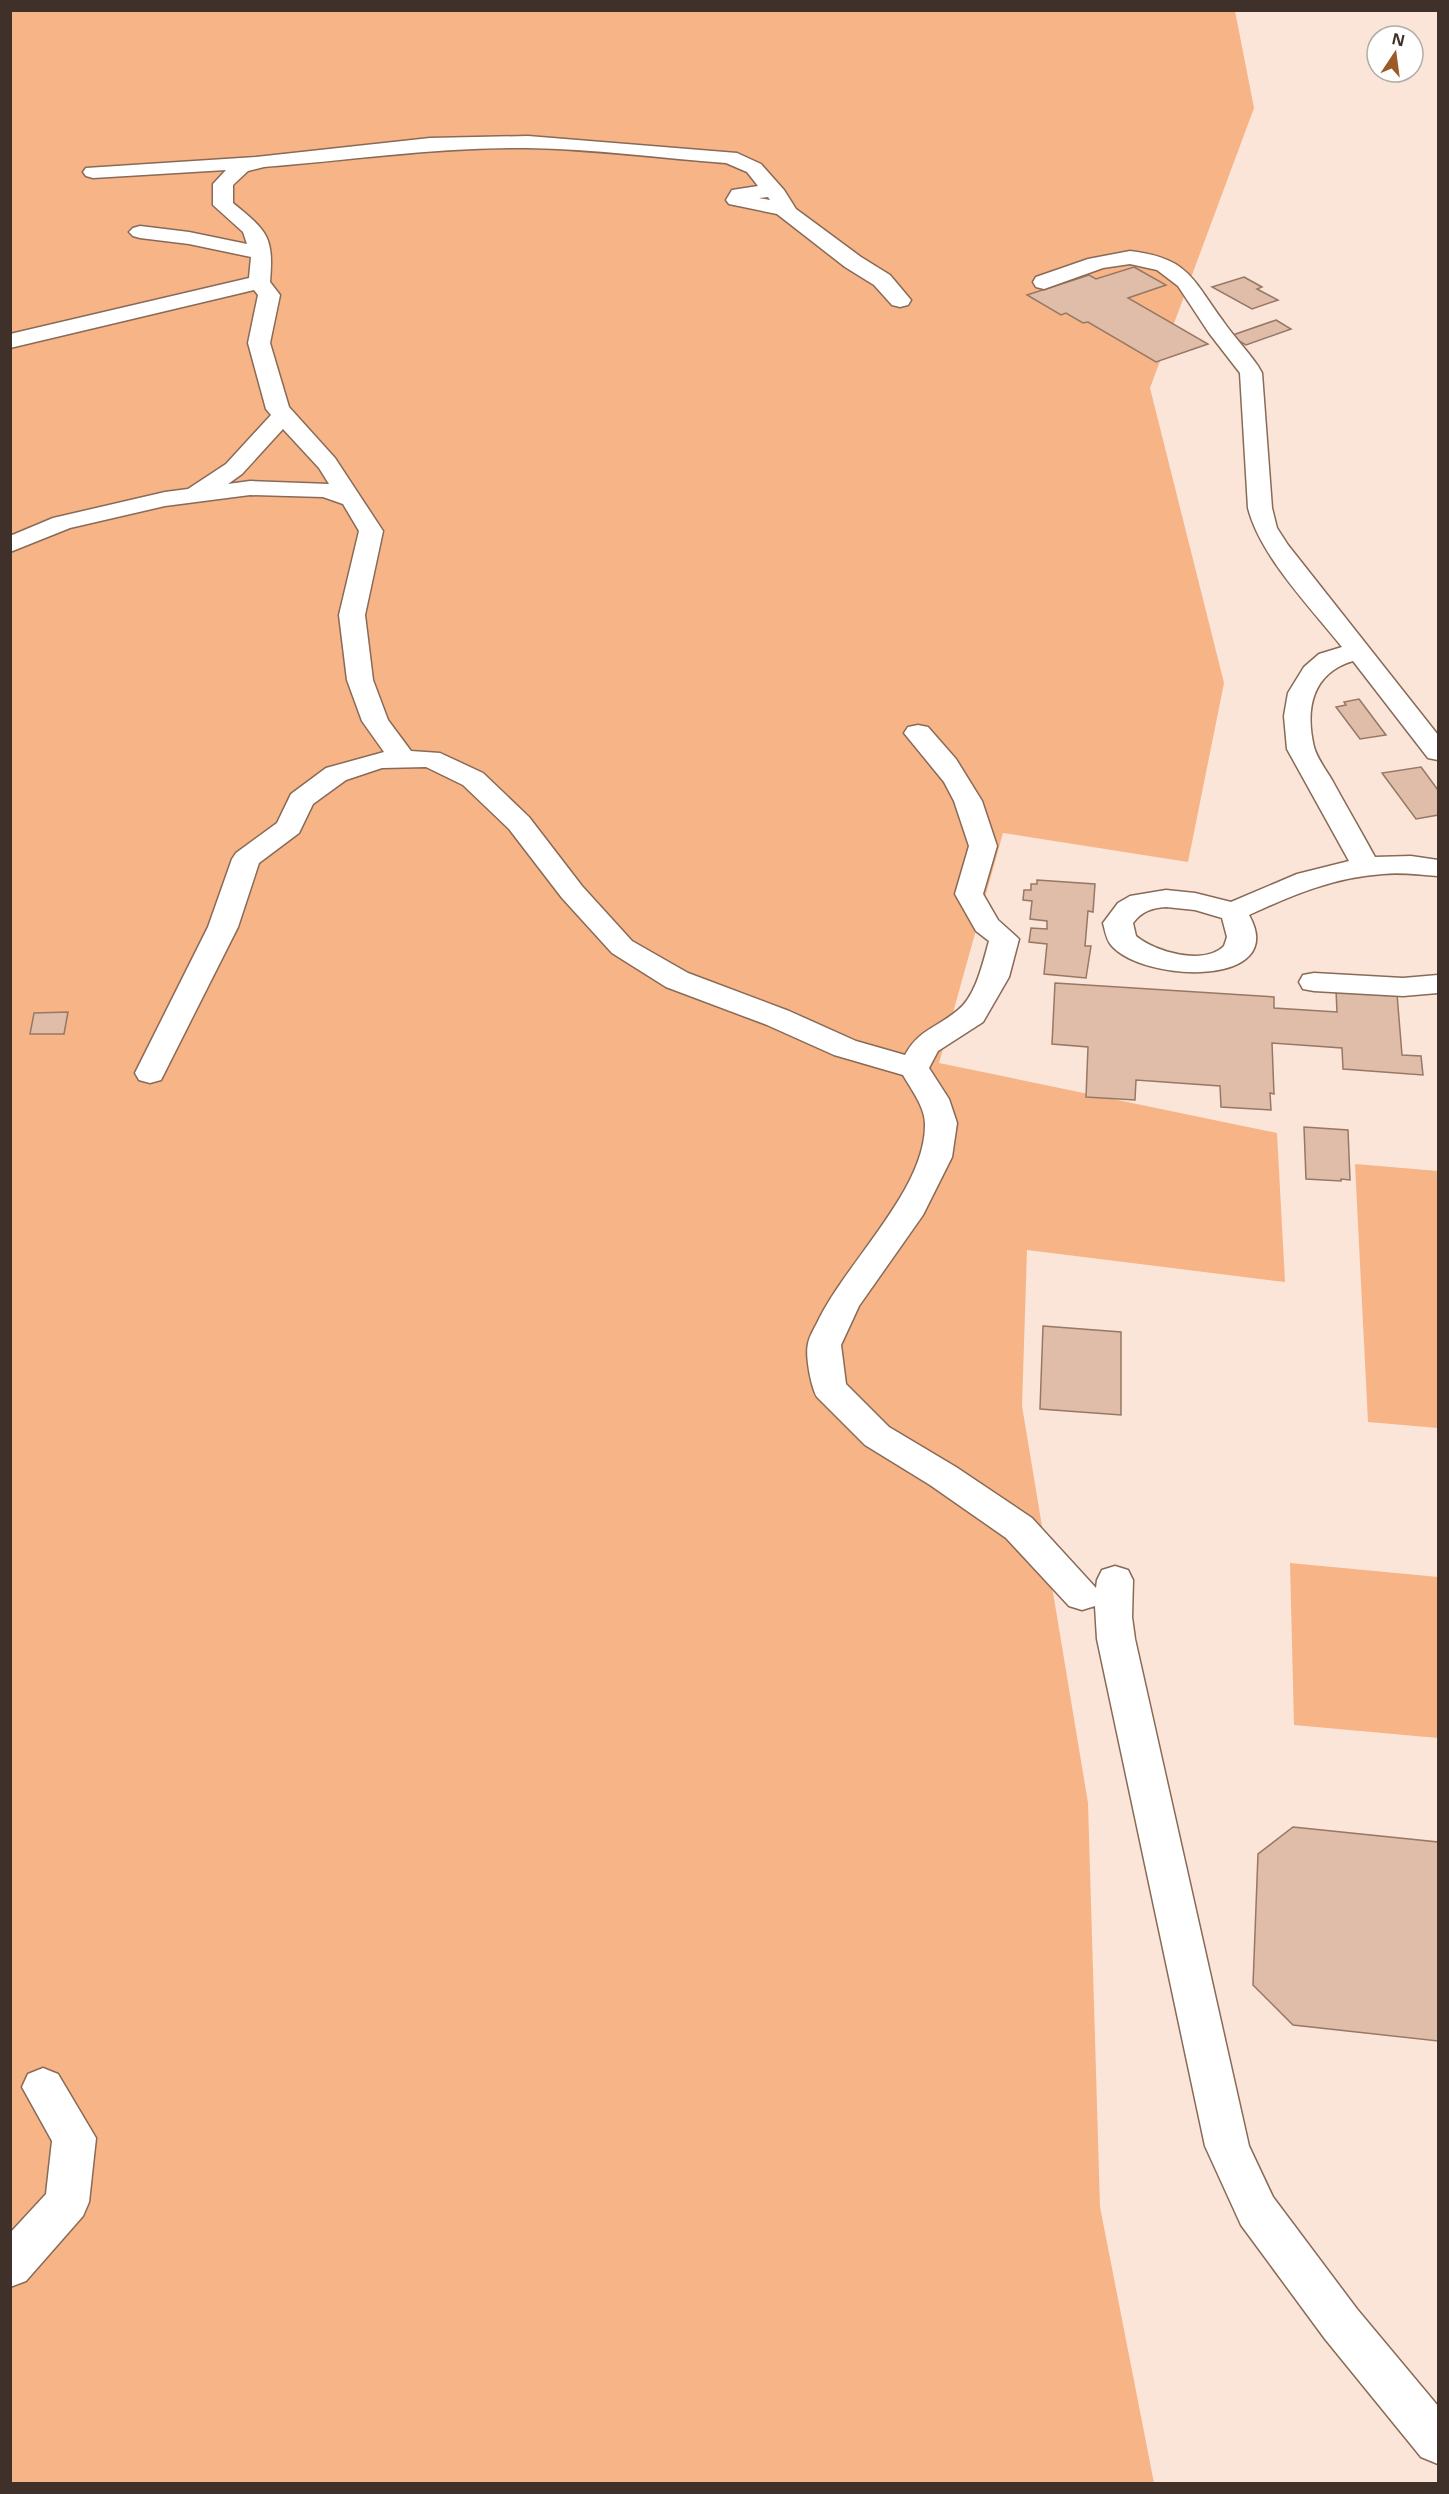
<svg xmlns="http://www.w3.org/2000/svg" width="1449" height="2494" viewBox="0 0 1449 2494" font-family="'Noto Sans',sans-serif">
<rect width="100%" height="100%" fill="#fae5d8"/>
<!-- green -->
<g fill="#f6b487">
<polygon points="11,11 1235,11 1254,108 1150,388 1224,683 1188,862 1003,833 939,1063 1277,1133 1285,1282 1027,1250 1022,1406 1088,1803 1100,2207 1154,2483 11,2483"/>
<polygon points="1355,1164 1438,1171 1438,1428 1368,1422"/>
<polygon points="1290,1563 1438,1577 1438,1738 1294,1725"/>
</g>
<!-- building -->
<g fill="#dfbda8" stroke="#977864" stroke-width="1.5">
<polygon points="1134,267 1166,285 1128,298 1208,344 1156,362 1088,322 1083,323 1066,313 1061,315 1027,295 1089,275 1096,279"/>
<polygon points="1244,277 1262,287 1257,289 1278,300 1252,309 1212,287"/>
<polygon points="1276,320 1291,329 1246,345 1230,336"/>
<polygon points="1359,699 1386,735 1360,739 1336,707 1346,705 1344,702"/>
<polygon points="1421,767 1438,790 1438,815 1416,819 1382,773"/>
<polygon points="1037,880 1095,884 1093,912 1088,911 1085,946 1091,946 1086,978 1044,974 1047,944 1029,942 1031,928 1047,929 1047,921 1030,919 1032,901 1023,900 1024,890 1031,890 1031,884 1037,884"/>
<polygon points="1055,983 1274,997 1274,1008 1337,1012 1336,990 1397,994 1402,1055 1421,1056 1423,1075 1343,1069 1342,1048 1272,1043 1274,1094 1270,1093 1271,1110 1221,1107 1220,1086 1136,1080 1135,1100 1086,1097 1088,1047 1052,1044"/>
<polygon points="68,1012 64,1034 30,1034 34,1013"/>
<polygon points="1304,1127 1348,1130 1350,1180 1341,1179 1341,1181 1306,1179"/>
<polygon points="1043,1326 1121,1332 1121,1415 1040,1409"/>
<polygon points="1293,1827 1438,1842 1438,2041 1293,2025 1253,1985 1258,1854"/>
</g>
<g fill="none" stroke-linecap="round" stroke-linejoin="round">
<!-- minor casing -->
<g stroke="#886a56" stroke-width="3">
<g id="minor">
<path d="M 528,136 L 737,153 L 761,164 L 784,190 L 796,209 L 861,257 L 890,275 L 911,300 L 908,305 L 900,307 L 892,305 L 874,285 L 845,267 L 777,214 L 729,204 L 726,200 L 732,190 L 758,186 L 747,172 L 726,163 C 660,158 593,149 527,148 C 439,147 352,160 264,167 L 248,171 L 233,185 L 233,203 C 267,231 274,236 270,282 L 280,295 L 270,343 L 289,407 L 335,458 L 383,531 L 365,615 L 373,680 L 388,720 L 411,751 L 440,753 L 483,773 L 529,817 L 582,886 L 632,941 L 688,973 L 789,1011 L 856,1041 L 905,1055 C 919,1029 937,1028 958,1010 C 976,996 983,962 989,941 L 976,931 L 955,894 L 969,846 L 954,801 L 944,782 L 904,733 L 908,727 L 918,725 L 928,727 L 956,759 L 982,801 L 997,846 L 983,894 L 998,920 L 1019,939 L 1009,977 L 983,1022 L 938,1051 L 929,1068 L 949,1099 L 957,1123 L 952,1157 L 923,1215 L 859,1306 L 841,1345 L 846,1384 L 889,1427 L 956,1467 L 1032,1518 L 1096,1588 L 1097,1580 L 1102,1570 L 1115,1566 L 1128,1570 L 1133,1580 L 1132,1617 L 1135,1639 L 1249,2146 L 1273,2197 L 1357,2309 L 1438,2406 L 1438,2464 L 1421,2457 L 1325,2339 L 1241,2225 L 1205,2146 L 1097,1639 L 1095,1606 L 1082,1610 L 1069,1606 L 1006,1538 L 930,1485 L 865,1445 L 817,1397 C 811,1387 805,1355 808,1344 C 809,1337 814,1329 817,1323 C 845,1263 926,1190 925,1124 C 925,1107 911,1089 903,1075 L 834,1055 L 767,1025 L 666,987 L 612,953 L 562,898 L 509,829 L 463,785 L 426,767 L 382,768 L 346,780 L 313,804 L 299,833 L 259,863 L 238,927 L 161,1080 L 150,1083 L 139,1080 L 135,1073 L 208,927 L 232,859 L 236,853 L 277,823 L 291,794 L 326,768 L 384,752 L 362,721 L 347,680 L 339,615 L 359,531 L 343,504 L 323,497 L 250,495 L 165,506 L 70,528 L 10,552 L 10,536 L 53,518 L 165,492 L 188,489 L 226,464 L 271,415 L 266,409 L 248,343 L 258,295 L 254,290 L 10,348 L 10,334 L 249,278 L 251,257 L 189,244 L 140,238 L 133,236 L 129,232 L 133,228 L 140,226 L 189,232 L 247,244 L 243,232 L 213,205 L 213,184 L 226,170 L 93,178 L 86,176 L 83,172 L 86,168 L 256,157 L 430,138 ZM 768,197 L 770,200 L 759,198 ZM 283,429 L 319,468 L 329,484 L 250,481 L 228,484 L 242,474 Z"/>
<path d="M 1130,251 C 1189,258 1192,279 1223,321 C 1234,337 1247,350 1258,366 L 1262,373 L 1272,508 L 1277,528 L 1288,545 L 1438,735 L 1438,760 L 1428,758 L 1353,661 C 1312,673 1305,709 1314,747 C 1317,758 1326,770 1332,780 C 1346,806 1361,831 1375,857 L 1411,856 L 1438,860 L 1438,876 C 1420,875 1401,872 1383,874 C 1335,877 1292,895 1249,915 C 1290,988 1143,983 1111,945 C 1106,939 1105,930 1103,923 L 1118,903 L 1130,896 L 1166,890 L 1195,893 L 1231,902 L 1297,874 L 1349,861 L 1287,749 L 1284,716 L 1288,693 L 1304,667 L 1319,654 L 1342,647 C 1311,608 1260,556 1248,508 L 1240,373 L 1209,333 L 1178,286 L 1157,270 L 1130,264 L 1103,268 L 1044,289 L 1036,287 L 1033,282 L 1036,277 L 1088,259 ZM 1166,907 L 1195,910 L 1222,918 L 1227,937 L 1224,946 C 1204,966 1155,952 1136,936 L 1133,923 C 1142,911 1152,908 1166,907 Z"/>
<polygon points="1314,973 1403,978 1438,975 1438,993 1403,996 1314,991 1303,989 1299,982 1303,975"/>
<polygon points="43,2068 58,2074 96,2138 89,2202 83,2216 26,2281 10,2287 10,2233 46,2194 52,2141 22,2087 28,2074"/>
</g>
</g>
<!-- minor -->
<use href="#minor" fill="#fff" fill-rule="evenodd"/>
</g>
<!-- border -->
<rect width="1449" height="2494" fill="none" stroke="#3f3129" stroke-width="24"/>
<!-- north arrow -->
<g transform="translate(1395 54) rotate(13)"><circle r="28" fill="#ffffff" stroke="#b2ada9" stroke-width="1.5"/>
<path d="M0-4.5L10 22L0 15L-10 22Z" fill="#9c5a28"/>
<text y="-9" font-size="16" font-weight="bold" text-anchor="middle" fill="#3f3129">N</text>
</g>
</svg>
